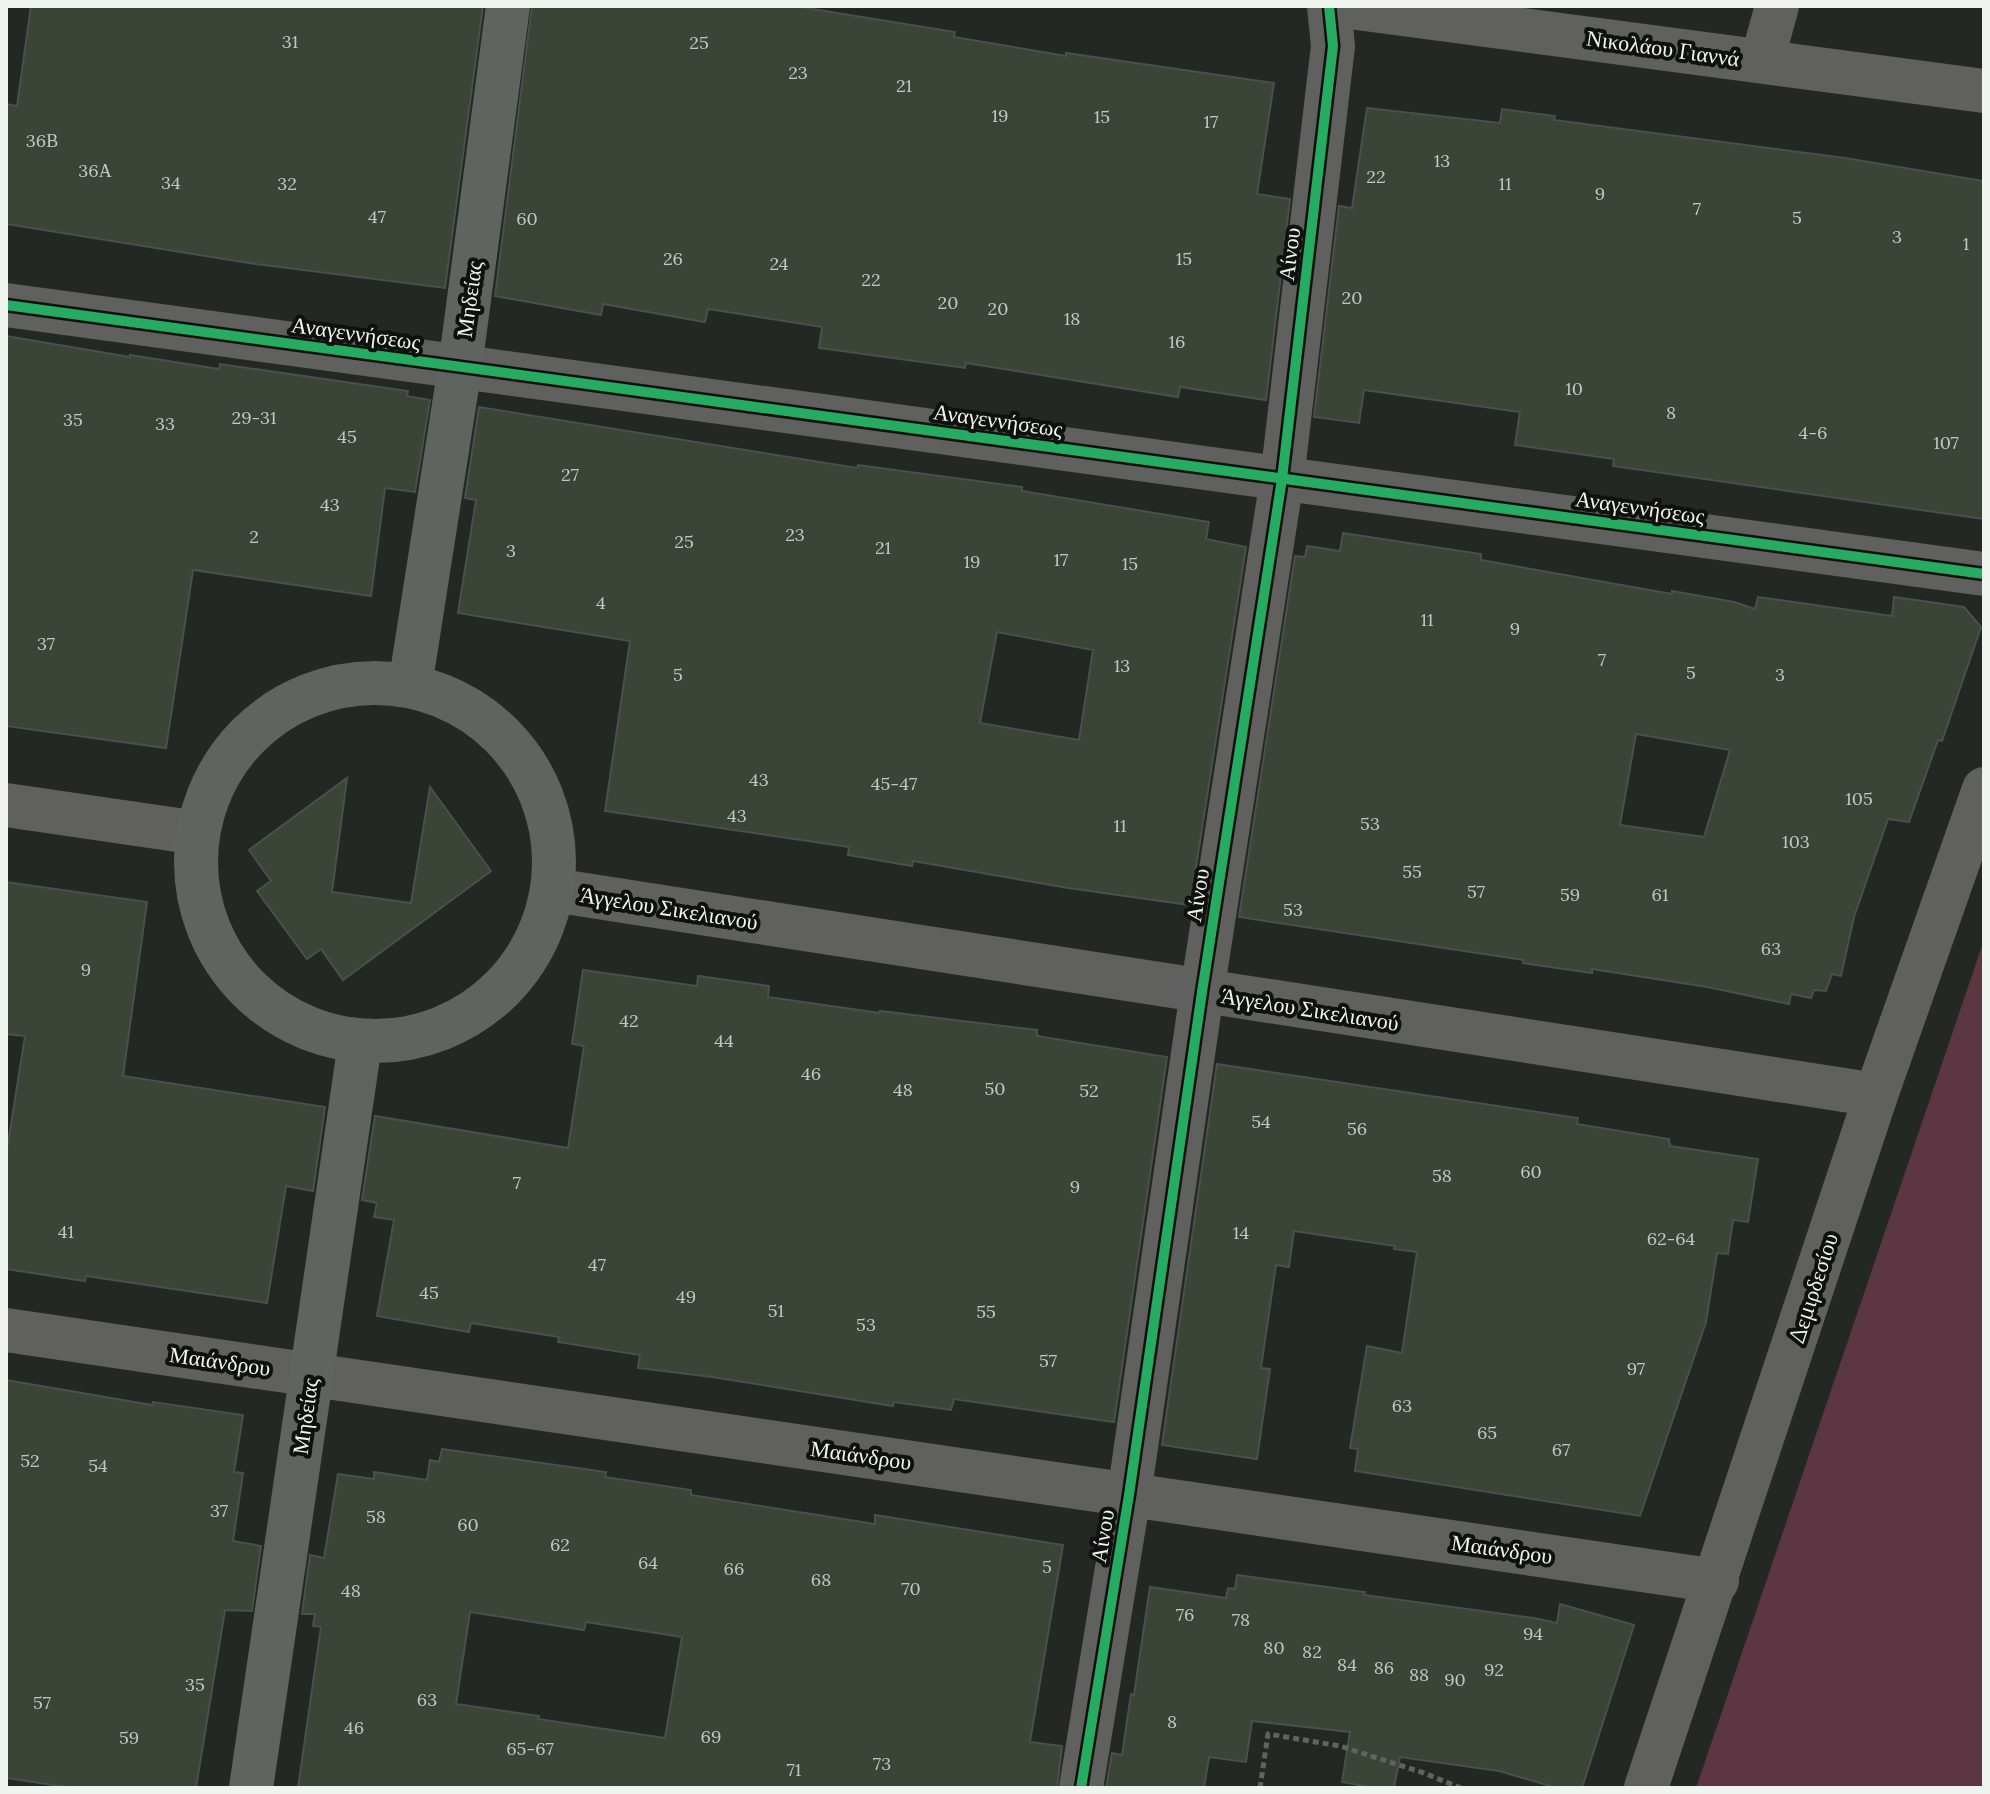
<svg xmlns="http://www.w3.org/2000/svg" width="1990" height="1794" viewBox="0 0 1990 1794" font-family="Lora,serif">
<rect width="100%" height="100%" fill="#242824"/>
<!-- green -->
<polygon fill="#5c3642" points="1984,940 1984,1788 1696,1788"/>
<!-- building -->
<g fill="#3a4437" stroke="#4c4f4c" stroke-width="2" fill-rule="evenodd">
<polygon points="31,6 483,6 445,288 249,263 6,224 6,104 17,106"/>
<polygon points="532,6 794,6 955,32 954,37 1066,56 1066,53 1274,83 1257,194 1290,199 1266,400 1180,387 1178,397 966,363 965,368 819,348 822,327 708,309 705,322 603,304 601,315 495,296"/>
<polygon points="1367,108 1500,123 1502,109 1555,116 1554,120 1845,158 1984,181 1984,519 1613,466 1614,459 1515,445 1520,412 1364,390 1359,423 1314,417 1339,206 1352,208"/>
<polygon points="6,336 130,357 130,355 219,369 220,364 408,391 407,396 430,400 415,492 385,488 371,596 193,570 166,748 6,726"/>
<path d="M 479,407 L 857,468 L 858,465 L 1022,487 L 1022,491 L 1209,522 L 1206,539 L 1246,547 L 1190,905 L 1068,888 L 913,861 L 912,866 L 848,855 L 849,847 L 605,811 L 630,641 L 458,613 L 476,500 L 465,498 ZM 997,632 L 1093,650 L 1079,740 L 980,723 Z"/>
<path d="M 1343,533 L 1481,554 L 1481,560 L 1672,594 L 1672,591 L 1734,602 L 1755,609 L 1758,597 L 1892,616 L 1894,597 L 1964,607 L 1981,627 L 1942,741 L 1938,740 L 1909,822 L 1888,819 L 1854,917 L 1841,976 L 1832,974 L 1826,991 L 1814,990 L 1811,998 L 1791,994 L 1789,1004 L 1707,987 L 1592,969 L 1592,973 L 1523,963 L 1524,960 L 1239,917 L 1295,556 L 1305,557 L 1307,546 L 1340,551 ZM 1636,734 L 1730,750 L 1704,837 L 1620,825 Z"/>
<polygon points="347,778 332,892 411,903 430,787 491,871 343,980 321,949 307,959 257,891 271,881 249,850"/>
<polygon points="6,882 147,902 123,1076 325,1107 313,1191 286,1186 267,1303 86,1276 85,1281 6,1269 6,1156 25,1036 6,1034"/>
<polygon points="583,970 697,986 698,976 769,986 768,997 880,1013 880,1011 1037,1030 1037,1036 1167,1057 1114,1422 954,1399 951,1410 894,1402 893,1406 712,1377 638,1368 640,1355 558,1342 559,1337 471,1323 469,1332 377,1316 394,1220 374,1217 377,1203 362,1200 375,1116 568,1148 584,1046 572,1044"/>
<polygon points="1217,1064 1578,1118 1577,1124 1669,1139 1670,1146 1758,1159 1748,1222 1733,1220 1728,1254 1717,1253 1706,1322 1640,1516 1355,1471 1358,1449 1350,1448 1367,1346 1402,1353 1417,1252 1394,1249 1395,1246 1294,1231 1289,1267 1276,1265 1261,1368 1270,1369 1257,1459 1162,1445"/>
<polygon points="6,1380 152,1405 153,1402 243,1415 234,1472 243,1473 233,1541 261,1546 252,1611 225,1610 196,1788 73,1788 6,1778"/>
<path d="M 442,1449 L 606,1472 L 605,1477 L 691,1490 L 691,1495 L 875,1524 L 875,1515 L 1063,1545 L 1030,1742 L 1062,1746 L 1057,1788 L 298,1788 L 321,1627 L 313,1626 L 315,1614 L 302,1614 L 310,1555 L 324,1558 L 338,1474 L 374,1479 L 374,1472 L 427,1480 L 430,1460 L 439,1462 ZM 470,1612 L 584,1630 L 586,1622 L 682,1637 L 665,1738 L 538,1719 L 539,1716 L 456,1704 Z"/>
<polygon points="1237,1575 1365,1592 1364,1595 1534,1618 1557,1623 1560,1604 1634,1625 1582,1788 1557,1788 1499,1771 1400,1757 1394,1788 1375,1788 1342,1782 1350,1732 1252,1721 1246,1762 1209,1757 1204,1788 1106,1788 1112,1753 1122,1755 1131,1694 1134,1695 1150,1587 1226,1598 1228,1588 1235,1589"/>
</g>
<g fill="none" stroke-linecap="round" stroke-linejoin="round">
<!-- path -->
<polyline stroke="#616361" stroke-width="5" stroke-dasharray="6 4" stroke-linecap="butt" points="1260,1788 1268,1734 1340,1746 1424,1773 1461,1788"/>
<!-- street -->
<g stroke="#60615f" stroke-width="44">
<polyline points="1342,6 1984,91"/>
<polyline points="1762,61 1777,6"/>
<polyline points="6,305 1984,574"/>
<polyline points="6,805 198,833"/>
<polyline points="553,890 1876,1095"/>
<polyline points="6,1330 1717,1581"/>
<polyline points="1081,1788 1129,1495 1202,992 1282,479 1333,46 1329,6"/>
<polyline points="1646,1788 1876,1095 1984,789"/>
</g>
<!-- secondary -->
<g stroke="#606460" stroke-width="44">
<circle cx="375" cy="862" r="179"/>
<polyline points="410,686 460,367 508,6"/>
<polyline points="251,1788 360,1043"/>
</g>
<!-- cycleway casing -->
<g stroke="#0f110e" stroke-width="15">
<g id="cycleway">
<polyline points="6,305 1984,574"/>
<polyline points="1081,1788 1129,1495 1202,992 1282,479 1333,46 1329,6"/>
</g>
</g>
<!-- cycleway -->
<use href="#cycleway" stroke="#26ab63" stroke-width="10"/>
</g>
<g text-anchor="middle" dominant-baseline="central" stroke-width="8" stroke-linejoin="round" paint-order="stroke">
<!-- number labels -->
<g font-size="18" fill="#c2c8c1">
<text x="290" y="41">31</text>
<text x="699" y="42">25</text>
<text x="798" y="72">23</text>
<text x="904" y="85">21</text>
<text x="1000" y="115">19</text>
<text x="1102" y="116">15</text>
<text x="1211" y="121">17</text>
<text x="42" y="140">36Β</text>
<text x="1442" y="160">13</text>
<text x="95" y="170">36Α</text>
<text x="1376" y="176">22</text>
<text x="171" y="182">34</text>
<text x="287" y="183">32</text>
<text x="1505" y="183">11</text>
<text x="1600" y="193">9</text>
<text x="1697" y="208">7</text>
<text x="377" y="216">47</text>
<text x="1797" y="217">5</text>
<text x="527" y="218">60</text>
<text x="1897" y="236">3</text>
<text x="1966" y="243">1</text>
<text x="673" y="258">26</text>
<text x="1184" y="258">15</text>
<text x="779" y="263">24</text>
<text x="871" y="279">22</text>
<text x="1352" y="297">20</text>
<text x="948" y="302">20</text>
<text x="998" y="308">20</text>
<text x="1072" y="318">18</text>
<text x="1177" y="341">16</text>
<text x="1574" y="388">10</text>
<text x="1671" y="412">8</text>
<text x="254" y="417">29-31</text>
<text x="73" y="419">35</text>
<text x="165" y="423">33</text>
<text x="1813" y="432">4-6</text>
<text x="347" y="436">45</text>
<text x="1946" y="442">107</text>
<text x="570" y="474">27</text>
<text x="330" y="504">43</text>
<text x="795" y="534">23</text>
<text x="254" y="536">2</text>
<text x="684" y="541">25</text>
<text x="883" y="547">21</text>
<text x="511" y="550">3</text>
<text x="1061" y="559">17</text>
<text x="972" y="561">19</text>
<text x="1130" y="563">15</text>
<text x="601" y="602">4</text>
<text x="1427" y="619">11</text>
<text x="1515" y="628">9</text>
<text x="46" y="643">37</text>
<text x="1602" y="659">7</text>
<text x="1122" y="665">13</text>
<text x="1691" y="672">5</text>
<text x="678" y="674">5</text>
<text x="1780" y="674">3</text>
<text x="759" y="779">43</text>
<text x="894" y="783">45-47</text>
<text x="1859" y="798">105</text>
<text x="737" y="815">43</text>
<text x="1370" y="823">53</text>
<text x="1120" y="825">11</text>
<text x="1796" y="841">103</text>
<text x="1412" y="871">55</text>
<text x="1476" y="891">57</text>
<text x="1570" y="894">59</text>
<text x="1660" y="894">61</text>
<text x="1293" y="909">53</text>
<text x="1771" y="948">63</text>
<text x="86" y="969">9</text>
<text x="629" y="1020">42</text>
<text x="724" y="1040">44</text>
<text x="811" y="1073">46</text>
<text x="995" y="1088">50</text>
<text x="903" y="1089">48</text>
<text x="1089" y="1090">52</text>
<text x="1261" y="1121">54</text>
<text x="1357" y="1128">56</text>
<text x="1531" y="1171">60</text>
<text x="1442" y="1175">58</text>
<text x="517" y="1182">7</text>
<text x="1075" y="1186">9</text>
<text x="66" y="1231">41</text>
<text x="1241" y="1232">14</text>
<text x="1671" y="1238">62-64</text>
<text x="597" y="1264">47</text>
<text x="429" y="1292">45</text>
<text x="686" y="1296">49</text>
<text x="776" y="1310">51</text>
<text x="986" y="1311">55</text>
<text x="866" y="1324">53</text>
<text x="1048" y="1360">57</text>
<text x="1636" y="1368">97</text>
<text x="1402" y="1405">63</text>
<text x="1487" y="1432">65</text>
<text x="1561" y="1449">67</text>
<text x="30" y="1460">52</text>
<text x="98" y="1465">54</text>
<text x="219" y="1510">37</text>
<text x="376" y="1516">58</text>
<text x="468" y="1524">60</text>
<text x="560" y="1544">62</text>
<text x="648" y="1562">64</text>
<text x="1047" y="1566">5</text>
<text x="734" y="1568">66</text>
<text x="821" y="1579">68</text>
<text x="911" y="1588">70</text>
<text x="351" y="1590">48</text>
<text x="1185" y="1614">76</text>
<text x="1241" y="1619">78</text>
<text x="1533" y="1633">94</text>
<text x="1274" y="1647">80</text>
<text x="1312" y="1651">82</text>
<text x="1347" y="1664">84</text>
<text x="1384" y="1667">86</text>
<text x="1494" y="1669">92</text>
<text x="1419" y="1674">88</text>
<text x="1455" y="1679">90</text>
<text x="195" y="1684">35</text>
<text x="427" y="1699">63</text>
<text x="42" y="1702">57</text>
<text x="1172" y="1721">8</text>
<text x="354" y="1727">46</text>
<text x="711" y="1736">69</text>
<text x="129" y="1737">59</text>
<text x="530" y="1748">65-67</text>
<text x="882" y="1763">73</text>
<text x="794" y="1769">71</text>
</g>
<!-- street labels -->
<g font-size="22" fill="#f0f4ef" stroke="#0f110e">
<text transform="translate(1663 48) rotate(8)">Νικολάου Γιαννά</text>
<text transform="translate(1289 254) rotate(-83)">Αίνου</text>
<text transform="translate(469 299) rotate(-82)">Μηδείας</text>
<text transform="translate(356 333) rotate(8)">Αναγεννήσεως</text>
<text transform="translate(998 420) rotate(8)">Αναγεννήσεως</text>
<text transform="translate(1640 507) rotate(8)">Αναγεννήσεως</text>
<text transform="translate(1197 895) rotate(-81)">Αίνου</text>
<text transform="translate(669 908) rotate(9)">Άγγελου Σικελιανού</text>
<text transform="translate(1310 1009) rotate(9)">Άγγελου Σικελιανού</text>
<text transform="translate(1813 1288) rotate(-72)">Δεμιρδεσίου</text>
<text transform="translate(220 1361) rotate(8)">Μαιάνδρου</text>
<text transform="translate(305 1416) rotate(-82)">Μηδείας</text>
<text transform="translate(861 1455) rotate(8)">Μαιάνδρου</text>
<text transform="translate(1102 1536) rotate(-81)">Αίνου</text>
<text transform="translate(1502 1549) rotate(8)">Μαιάνδρου</text>
</g>
</g>
<!-- border -->
<rect width="1990" height="1794" fill="none" stroke="#f0f4ef" stroke-width="16"/>
</svg>
